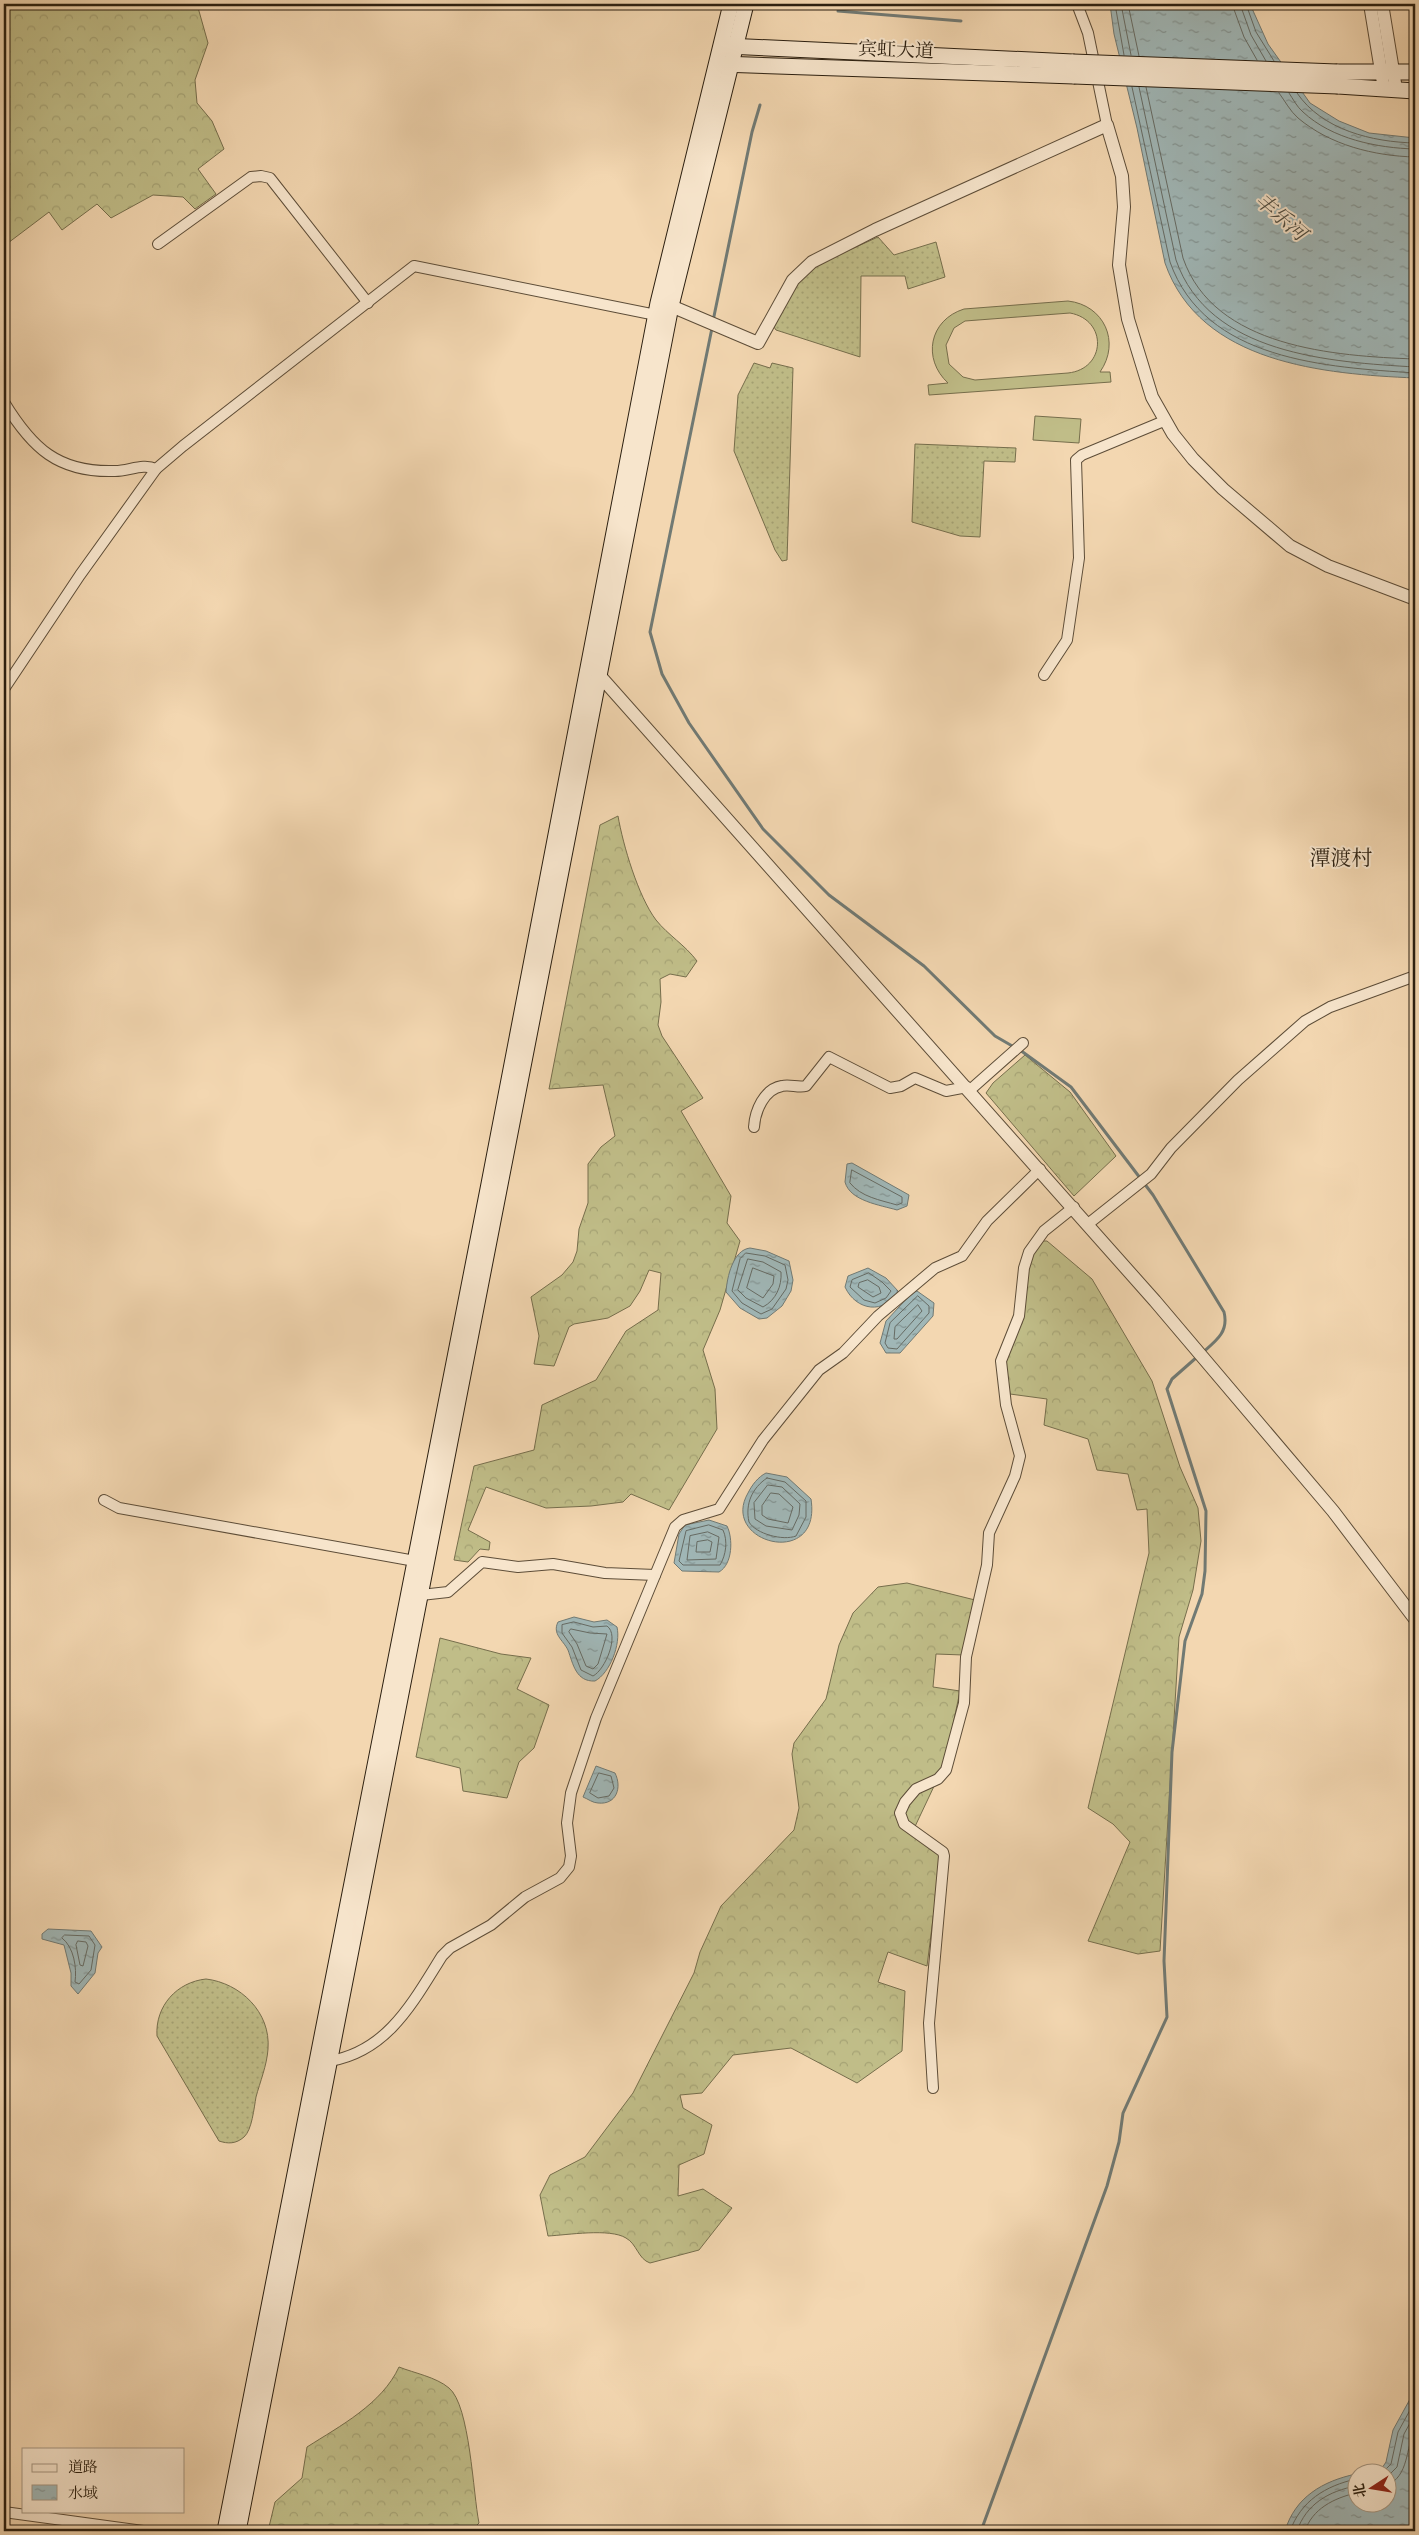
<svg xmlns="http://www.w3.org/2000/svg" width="1419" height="2535" viewBox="0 0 1419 2535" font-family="'IM FELL Double Pica','Noto Serif SC',serif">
<defs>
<pattern id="grass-dots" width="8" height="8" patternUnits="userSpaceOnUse" patternTransform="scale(1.25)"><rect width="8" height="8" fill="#c0bd88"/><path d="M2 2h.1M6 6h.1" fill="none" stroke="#a5a274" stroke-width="1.8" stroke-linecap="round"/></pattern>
<pattern id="forest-crowns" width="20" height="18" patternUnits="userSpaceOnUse" patternTransform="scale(1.25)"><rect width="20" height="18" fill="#c0bd88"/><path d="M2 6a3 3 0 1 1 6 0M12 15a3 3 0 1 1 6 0" fill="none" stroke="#a5a274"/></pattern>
<pattern id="water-ripples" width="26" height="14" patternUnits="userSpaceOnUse" patternTransform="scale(1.25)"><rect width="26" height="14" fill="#a0b7b7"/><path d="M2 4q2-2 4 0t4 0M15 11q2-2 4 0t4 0" fill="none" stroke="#839493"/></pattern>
</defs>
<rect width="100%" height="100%" fill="#f3d7b1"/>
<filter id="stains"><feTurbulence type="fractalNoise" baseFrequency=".004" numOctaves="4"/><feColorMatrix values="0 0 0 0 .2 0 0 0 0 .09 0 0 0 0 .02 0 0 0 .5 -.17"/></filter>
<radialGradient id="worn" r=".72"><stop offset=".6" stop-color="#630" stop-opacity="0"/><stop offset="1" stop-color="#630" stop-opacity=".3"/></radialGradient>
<!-- grass -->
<g fill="url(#grass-dots)" stroke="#766e4c">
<polygon points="878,237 894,255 936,242 945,277 908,289 905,276 861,276 860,357 776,330 774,327 797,282 814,266"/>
<polygon points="754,363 770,368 772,363 793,368 787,560 782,561 775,550 734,451 738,395"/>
<polygon points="915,444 1016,448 1015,462 984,461 980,537 960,536 912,522"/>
<path d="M 206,1979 C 240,1983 271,2012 268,2049 C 267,2065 260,2082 256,2097 C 254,2108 252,2130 244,2137 C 236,2144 228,2144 219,2141 L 157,2036 C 155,2006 177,1982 206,1979 Z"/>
</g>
<!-- forest -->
<g fill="url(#forest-crowns)" stroke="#766e4c">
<polygon points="4,4 197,4 208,43 195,80 197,103 212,121 224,149 198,169 216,194 195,209 183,197 153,195 111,218 97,204 62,230 49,212 4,246"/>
<path d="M 618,816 C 623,845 638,896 656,920 C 668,935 685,945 697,961 L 686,977 L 670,974 L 660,979 L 661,1002 L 658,1025 L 662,1036 L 703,1098 L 681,1111 L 731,1196 L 727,1223 L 740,1241 L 720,1310 L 703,1350 L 715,1389 L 717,1429 L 669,1510 L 631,1494 L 623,1502 L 591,1506 L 546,1508 L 486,1487 L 468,1530 L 490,1542 L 489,1550 L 480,1549 L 468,1562 L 454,1560 L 474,1466 L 534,1450 L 542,1405 L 596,1380 L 626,1331 L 658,1310 L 661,1273 L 649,1270 L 640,1291 L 630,1306 L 608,1318 L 574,1324 L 569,1327 L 554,1366 L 534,1364 L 539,1336 L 531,1297 L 562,1275 L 573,1262 L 577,1251 L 579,1229 L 588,1203 L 588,1164 L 601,1147 L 615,1136 L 603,1085 L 549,1089 L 600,825 Z"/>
<polygon points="1025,1055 1070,1092 1116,1156 1074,1196 986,1093 993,1083"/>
<polygon points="1039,1241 1047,1241 1092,1279 1152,1381 1180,1467 1198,1508 1201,1541 1193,1590 1179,1637 1160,1951 1138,1954 1088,1941 1130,1842 1113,1824 1088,1808 1149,1553 1147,1509 1137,1510 1128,1474 1097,1470 1088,1439 1044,1425 1047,1399 1010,1394 1005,1357 1028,1262"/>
<path d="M 907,1583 L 975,1600 L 963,1655 L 936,1654 L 933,1687 L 960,1691 L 945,1763 L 911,1835 L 941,1856 L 927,1966 L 888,1952 L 878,1982 L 905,1991 L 902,2051 L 857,2083 L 791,2048 L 733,2055 L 702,2093 L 680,2095 L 683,2108 L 712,2125 L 704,2154 L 679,2165 L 678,2196 L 703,2189 L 732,2208 L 699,2250 L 650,2263 C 638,2259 637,2244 626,2238 C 610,2228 567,2235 548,2236 L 540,2195 L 550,2175 L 585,2157 L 633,2093 L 694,1973 L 700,1952 L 721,1906 L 794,1830 L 799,1808 L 792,1754 L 794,1743 L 826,1699 L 839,1645 L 853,1613 L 878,1587 Z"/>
<polygon points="440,1638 501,1654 531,1658 517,1689 549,1705 534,1748 519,1762 507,1798 463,1791 460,1768 416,1757"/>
<path d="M 399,2367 C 414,2373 436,2377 449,2388 C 470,2405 473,2494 479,2523 L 471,2531 L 268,2531 L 275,2502 L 302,2478 L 307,2447 C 340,2426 382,2404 399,2367 Z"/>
</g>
<!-- pitch -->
<g fill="#c0bd88" stroke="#766e4c" fill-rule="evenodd">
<path d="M 1068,301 C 1104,305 1121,342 1100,372 L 1110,372 L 1111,382 L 929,395 L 928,385 L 948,383 C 922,359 929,320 964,309 ZM 1070,313 C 1108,320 1106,369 1068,373 L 975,380 L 963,377 L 949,364 L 946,345 L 954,328 L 965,321 Z"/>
<polygon points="1035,416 1081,419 1079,443 1033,440"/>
</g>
<!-- water -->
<g fill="url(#water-ripples)" stroke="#717a74">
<path d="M 1110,4 L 1250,4 L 1268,44 L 1310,103 L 1339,121 L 1369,133 L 1415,138 L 1415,378 C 1325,374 1200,364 1165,263 L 1137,128 L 1114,34 Z"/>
<path d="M 852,1163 L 909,1195 L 907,1206 L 897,1210 C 880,1205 850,1201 845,1182 L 847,1164 Z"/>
<path d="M 750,1248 L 766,1251 L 789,1261 L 793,1280 L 791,1291 L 782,1306 L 767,1318 L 759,1319 L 740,1308 L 726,1292 C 727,1277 733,1250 750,1248 Z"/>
<path d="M 868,1268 L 886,1278 L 898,1291 C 885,1315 856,1311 845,1287 L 848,1276 Z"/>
<polygon points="917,1291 934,1303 933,1316 900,1353 886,1353 880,1343 886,1321 912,1293"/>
<path d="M 766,1473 L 787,1477 L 811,1499 C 822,1570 719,1543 748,1493 C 752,1485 758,1477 766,1473 Z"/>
<path d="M 709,1520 L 727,1526 C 733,1538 733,1564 719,1572 L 682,1571 L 674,1563 L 679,1534 L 685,1525 Z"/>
<path d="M 574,1617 L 594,1622 L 607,1620 L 617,1627 C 621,1644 610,1673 595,1681 C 576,1682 573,1664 568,1650 C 563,1640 552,1634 558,1622 Z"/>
<path d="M 596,1766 L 615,1773 C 622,1787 617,1805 598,1803 C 593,1803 588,1799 583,1797 Z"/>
<polygon points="48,1929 91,1931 102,1947 98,1953 95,1973 78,1994 71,1986 71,1973 64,1945 42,1939 42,1934"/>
<path d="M 1415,2390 L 1415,2531 L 1285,2531 C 1295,2497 1323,2481 1356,2474 L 1356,2502 L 1386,2502 L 1386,2472 L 1364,2472 L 1382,2468 L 1386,2462 L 1393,2430 Z"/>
</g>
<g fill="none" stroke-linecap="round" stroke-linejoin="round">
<!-- shore -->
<g stroke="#666b64" stroke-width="1">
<polyline points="1115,4 1124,55"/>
<polyline points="1121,4 1131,55"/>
<polyline points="1128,4 1139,56"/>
<polyline points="1232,4 1244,37 1257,60"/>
<polyline points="1240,4 1251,35 1266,61"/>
<polyline points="1246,4 1256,32 1274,61"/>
<path d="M 1132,87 L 1170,262 C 1205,361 1327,367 1415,373"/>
<path d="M 1139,87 L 1176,260 C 1209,355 1331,362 1415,367"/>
<path d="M 1146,87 L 1183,258 C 1214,348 1335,356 1415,359"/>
<path d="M 1279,93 C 1285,101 1290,111 1298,118 C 1330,145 1374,156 1415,157"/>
<path d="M 1289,93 C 1293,99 1297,107 1303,112 C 1332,139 1377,148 1415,149"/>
<path d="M 1297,93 C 1322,130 1372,142 1415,143"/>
<path d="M 852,1170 L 902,1197 L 902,1203 L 897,1205 C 880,1200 861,1197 850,1183 Z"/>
<polygon points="746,1253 765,1256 785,1265 788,1280 786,1289 772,1309 761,1314 742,1303 732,1291 740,1259"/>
<path d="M 748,1259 L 763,1262 L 781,1272 C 782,1286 776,1300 763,1307 L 746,1298 L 738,1290 Z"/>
<polygon points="753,1268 774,1276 773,1284 763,1298 747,1288"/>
<polygon points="869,1273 882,1282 891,1291 886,1298 875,1303 864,1300 850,1287 852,1280"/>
<polygon points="868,1280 879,1287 881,1293 873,1297 858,1287 859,1283"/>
<polygon points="918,1296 929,1306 929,1313 897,1349 888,1348 885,1343 890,1323"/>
<polygon points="918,1305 922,1311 897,1339 894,1339 895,1327"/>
<path d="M 767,1478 L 785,1482 L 806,1501 L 806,1517 L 796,1536 C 783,1541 756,1534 749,1522 C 745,1504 752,1488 767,1478 Z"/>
<polygon points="768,1485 782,1487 800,1504 799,1515 792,1530 766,1526 755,1519 754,1503"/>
<polygon points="771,1493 779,1494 793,1507 788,1523 768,1519 762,1515 762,1506"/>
<path d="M 709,1525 L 723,1530 C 728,1541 726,1555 720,1565 L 683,1565 L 679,1561 L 686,1531 Z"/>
<polygon points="708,1532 719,1537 716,1559 687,1560 690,1536"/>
<polygon points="708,1540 712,1542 710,1552 696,1552 697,1542"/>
<path d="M 574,1622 L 593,1627 L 607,1626 C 620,1635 605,1670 593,1676 L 581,1670 L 572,1647 L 562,1633 L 562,1625 Z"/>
<polygon points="571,1629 590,1633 607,1634 598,1664 593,1669 586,1666 577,1644 569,1632"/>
<polygon points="599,1773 611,1776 614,1788 609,1796 598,1798 590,1793"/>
<path d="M 65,1935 L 89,1936 L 95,1945 L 91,1970 L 79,1984 L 75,1982 C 77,1968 74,1947 62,1938 Z"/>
<polygon points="78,1941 86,1942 88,1946 83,1966 80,1965 76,1945"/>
<polyline points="1383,2472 1391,2464 1398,2432 1415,2401"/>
<polyline points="1386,2478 1397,2467 1404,2434 1415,2414"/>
<path d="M 1386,2486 C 1410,2476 1405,2448 1415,2429"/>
<path d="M 1290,2531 C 1301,2501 1325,2486 1356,2479"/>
<path d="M 1297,2531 C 1306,2504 1329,2491 1356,2486"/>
<path d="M 1305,2531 C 1312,2509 1334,2498 1356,2493"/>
</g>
<!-- stream -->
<g stroke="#717a74" stroke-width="3">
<polyline points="838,11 961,21"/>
<polyline points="713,321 752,132 760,105"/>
<polyline points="712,328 650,632 662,674 689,723 763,829 829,895 924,966 995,1036 1014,1047"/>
<path d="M 1020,1050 L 1071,1087 L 1153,1195 L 1224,1312 C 1229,1332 1216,1341 1202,1353"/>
<polyline points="981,2531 1107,2186 1119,2142 1123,2113 1167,2017 1164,1961 1172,1752 1185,1641 1202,1594 1205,1571 1206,1511 1167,1389 1172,1379 1197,1357"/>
</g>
<!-- minor casing -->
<g stroke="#5d4d38" stroke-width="12">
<g id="minor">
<polyline points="1077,4 1088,33 1107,125"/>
<polyline points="158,244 251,177 261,176 270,178 368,303"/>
<path d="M 4,402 C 32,448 58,473 115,471 C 129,471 143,463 156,469"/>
<polyline points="1044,675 1067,640 1079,558 1076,460 1082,455 1164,421"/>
<polyline points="4,689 80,575 156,469 183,446 414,266 656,315"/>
<polyline points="970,1090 1023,1043"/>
<path d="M 754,1127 C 755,1111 764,1089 782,1086 C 790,1084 798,1088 806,1086 L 829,1057 L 890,1088 L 901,1086 L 915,1078 L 946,1091 L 967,1087"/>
<polyline points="1088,1224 1151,1174 1171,1148 1238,1080 1305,1021 1330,1007 1415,976"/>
<polyline points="104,1500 119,1508 415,1561"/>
<polyline points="421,1595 448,1592 482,1562 518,1567 553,1564 605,1573 655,1575"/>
<path d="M 330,2061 C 388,2051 413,2002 442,1956 L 450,1948 L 491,1925 L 525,1897 L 560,1878 L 569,1867 L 571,1856 L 567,1823 L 571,1793 L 596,1718 L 675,1527 L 683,1520 L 719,1509 L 763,1440 L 819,1370 L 843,1353 L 878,1316 L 935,1268 L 962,1256 L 987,1221 L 1040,1169"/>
<polyline points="933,2088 929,2023 944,1856 943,1852 904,1824 900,1813 905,1802 916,1789 938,1779 946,1770 964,1703 966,1657 987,1565 989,1533 1015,1476 1020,1456 1006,1405 1001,1361 1019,1316 1024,1268 1029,1252 1044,1231 1074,1207"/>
<polyline points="4,2512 143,2531"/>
</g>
</g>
<!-- tertiary casing -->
<g stroke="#5d4d38" stroke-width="14">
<g id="tertiary">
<polyline points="1370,4 1384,89"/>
<polyline points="1382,4 1396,89"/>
<polyline points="671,306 758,343 793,280 812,262 875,230 1107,125 1122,176 1124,207 1119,265 1128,319 1152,397 1173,434 1193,459 1223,489 1290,546 1328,566 1415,599"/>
<polyline points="600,676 1155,1301 1333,1511 1415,1619"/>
</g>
</g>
<!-- secondary casing -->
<g stroke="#2b1f10" stroke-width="17">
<g id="secondary">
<polyline points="727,46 1073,62"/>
<polyline points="721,64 1074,76"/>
<polyline points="1337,72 1415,72"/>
<polyline points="1338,86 1415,91"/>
<polyline points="225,2531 489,1184 658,303 731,4"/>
<polyline points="238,2531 671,306 746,4"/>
</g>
</g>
<!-- minor -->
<use href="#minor" stroke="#f7e5cc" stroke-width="10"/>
<!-- tertiary -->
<use href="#tertiary" stroke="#f7e5cc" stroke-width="12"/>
<!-- secondary -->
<use href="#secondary" stroke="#f7e5cc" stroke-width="15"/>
<!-- secondary-bridge casing -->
<g stroke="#2b1f10" stroke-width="17" stroke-linecap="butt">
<g id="secondary-bridge">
<polyline points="1073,62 1337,72"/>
<polyline points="1074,76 1338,86"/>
</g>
</g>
<!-- secondary-bridge -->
<use href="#secondary-bridge" stroke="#f7e5cc" stroke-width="15"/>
</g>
<g text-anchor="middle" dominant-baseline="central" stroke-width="4" stroke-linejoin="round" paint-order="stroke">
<!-- street labels -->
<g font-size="19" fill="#2b1f10" stroke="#f7e5cc">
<text transform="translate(896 50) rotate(2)">宾虹大道</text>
</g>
<!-- water labels -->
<g font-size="20" font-style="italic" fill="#4e4d42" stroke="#f7e5cc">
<text transform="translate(1281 217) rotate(41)">丰乐河</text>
</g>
<!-- quarter labels -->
<g font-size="21" fill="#2b1f10" stroke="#f7e5cc">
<text x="1341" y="858">潭渡村</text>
</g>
</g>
<!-- margin -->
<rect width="1419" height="2535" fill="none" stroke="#f3d7b1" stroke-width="20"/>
<rect x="5" y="5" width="1409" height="2525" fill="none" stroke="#2b1f10" stroke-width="2.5"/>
<rect x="10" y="10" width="1399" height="2515" fill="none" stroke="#2b1f10"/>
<!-- legend -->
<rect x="22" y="2448" width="162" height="65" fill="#f7e5cc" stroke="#a59681"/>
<rect x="32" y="2464" width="25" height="8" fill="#f7e5cc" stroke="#a59681"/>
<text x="68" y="2472" font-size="15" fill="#2b1f10">道路</text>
<rect x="32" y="2485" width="25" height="15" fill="url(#water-ripples)" stroke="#a59681"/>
<text x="68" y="2498" font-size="15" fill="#2b1f10">水域</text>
<!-- north arrow -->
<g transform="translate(1372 2488) rotate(258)"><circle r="24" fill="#f7e5cc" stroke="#a59681"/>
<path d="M0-4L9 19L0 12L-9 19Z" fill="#8f2418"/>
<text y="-8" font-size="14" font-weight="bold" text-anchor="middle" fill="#2b1f10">北</text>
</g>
<rect width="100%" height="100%" filter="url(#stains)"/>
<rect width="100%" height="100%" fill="url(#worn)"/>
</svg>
